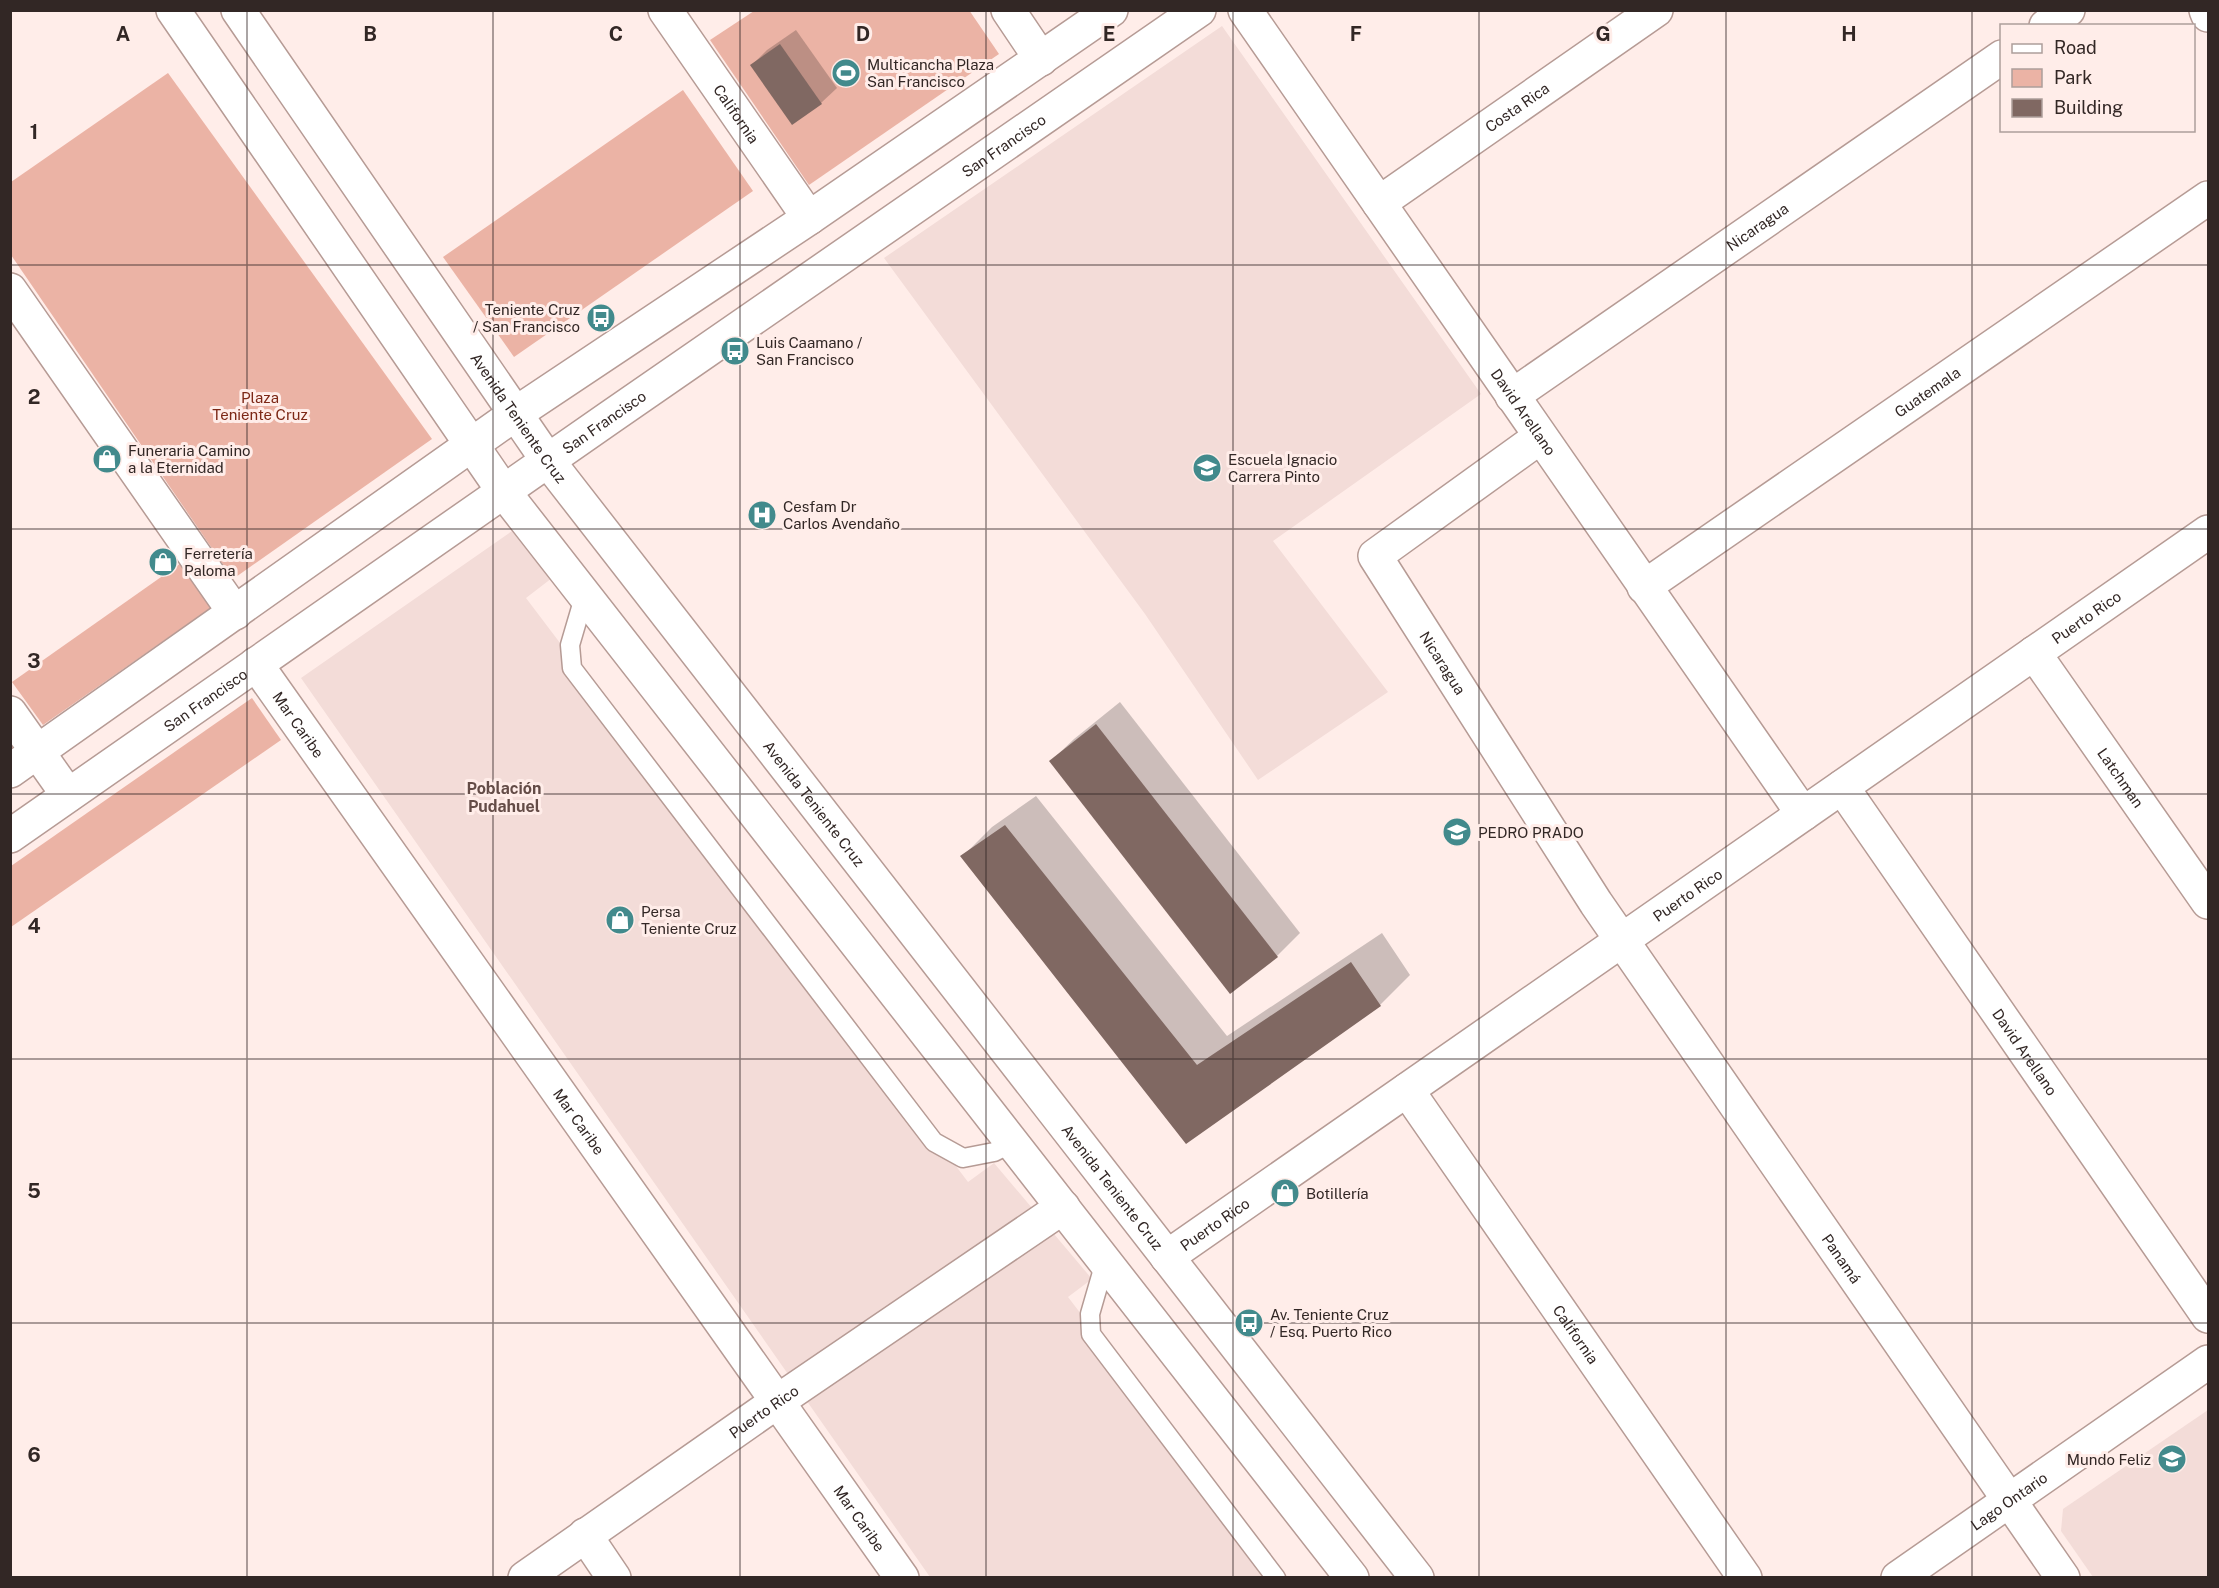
<svg xmlns="http://www.w3.org/2000/svg" width="2219" height="1588" viewBox="0 0 2219 1588" font-family="'Public Sans',sans-serif">
<rect width="100%" height="100%" fill="#ffede9"/>
<!-- built -->
<g fill="#f3dcd8">
<polygon points="1222,26 1481,394 1273,541 1388,692 1258,780 1145,614 884,258"/>
<polygon points="515,529 552,578 526,598 968,1182 994,1163 1092,1279 1068,1297 1283,1577 930,1577 301,678"/>
<polygon points="2208,1410 2208,1577 2093,1577 2061,1531 2063,1509"/>
</g>
<!-- green -->
<g fill="#ebb3a5">
<polygon points="969,10 999,54 809,185 710,40 754,11"/>
<polygon points="168,73 432,439 233,579 11,255 11,182"/>
<polygon points="683,90 753,191 514,357 443,257"/>
<polygon points="181,563 212,607 43,725 12,682"/>
<polygon points="252,698 281,740 11,927 11,866"/>
</g>
<!-- shadow -->
<g fill="#0003">
<polygon points="796,30 837,88 821,103 792,123 752,65 767,50"/>
<polygon points="1120,702 1300,933 1277,956 1231,992 1051,761 1074,739"/>
<polygon points="1036,796 1227,1036 1382,933 1410,975 1380,1005 1187,1142 962,857 992,827"/>
</g>
<!-- building -->
<g fill="#806862">
<polygon points="780,44 822,104 792,125 750,65"/>
<polygon points="1096,724 1278,957 1230,994 1049,761"/>
<polygon points="1005,825 1197,1065 1351,962 1381,1006 1186,1144 960,856"/>
</g>
<g fill="none" stroke-linecap="round" stroke-linejoin="round">
<!-- service casing -->
<g stroke="#b69b95" stroke-width="21">
<g id="service">
<polyline points="585,594 570,645 572,668 934,1142 963,1158 994,1152 1012,1143"/>
<polyline points="1105,1262 1090,1314 1091,1334 1276,1578"/>
</g>
</g>
<!-- minor casing -->
<g stroke="#b69b95" stroke-width="36">
<g id="minor">
<path id="s1" d="M 665,10 L 809,218"/>
<polyline points="1008,10 1041,59"/>
<path id="s2" d="M 1245,10 L 1803,814"/>
<polyline points="2046,26 2068,10"/>
<path id="s3" d="M 1379,203 L 1656,10"/>
<polyline points="10,290 235,613"/>
<path id="s4" d="M 1512,396 L 2002,57"/>
<path id="s5" d="M 1540,437 L 1375,556 L 1596,903 L 2063,1578"/>
<path id="s6" d="M 1644,587 L 2208,198"/>
<path id="s7" d="M 2034,653 L 2208,902"/>
<path id="s8" d="M 256,664 L 902,1578"/>
<polyline points="10,713 68,795"/>
<path id="s9" d="M 1842,787 L 2208,1316"/>
<path id="s10" d="M 1407,1090 L 1745,1578"/>
<path id="s11" d="M 1167,1257 L 2208,532"/>
<polyline points="585,1535 614,1578"/>
<path id="s12" d="M 525,1578 L 778,1401 L 1063,1207"/>
<path id="s13" d="M 1898,1578 L 2208,1362"/>
</g>
</g>
<!-- tertiary casing -->
<g stroke="#b69b95" stroke-width="36">
<polyline id="tertiary" points="2206,10 2208,15"/>
</g>
<!-- secondary casing -->
<g stroke="#b69b95" stroke-width="36">
<g id="secondary">
<polyline points="10,771 515,414 809,218 1111,10"/>
<path id="s14" d="M 10,836 L 609,418 L 1199,10"/>
</g>
</g>
<!-- primary casing -->
<g stroke="#b69b95" stroke-width="36">
<g id="primary">
<polyline points="173,10 504,492 1352,1578"/>
<path id="s15" d="M 238,10 L 548,461 L 1417,1578"/>
</g>
</g>
<!-- service -->
<use href="#service" stroke="#fff" stroke-width="18"/>
<!-- minor -->
<use href="#minor" stroke="#fff" stroke-width="33"/>
<!-- tertiary -->
<use href="#tertiary" stroke="#fff" stroke-width="33"/>
<!-- secondary -->
<use href="#secondary" stroke="#fff" stroke-width="33"/>
<!-- primary -->
<use href="#primary" stroke="#fff" stroke-width="33"/>
</g>
<!-- grid -->
<path fill="none" stroke="#322725" stroke-width="1.5" stroke-opacity="0.55" d="M 247,10 L 247,1578M 493,10 L 493,1578M 740,10 L 740,1578M 986,10 L 986,1578M 1233,10 L 1233,1578M 1479,10 L 1479,1578M 1726,10 L 1726,1578M 1972,10 L 1972,1578M 10,265 L 2208,265M 10,529 L 2208,529M 10,794 L 2208,794M 10,1059 L 2208,1059M 10,1323 L 2208,1323"/>
<!-- icons -->
<defs>
<g id="stadium-disc" transform="scale(1.5)"><circle r="9.5" fill="#428a8c" stroke="#ffede9"/><path d="M0-5a6.5 5 0 1 0 0 10a6.5 5 0 1 0 0-10ZM-3.5-1.8h7v3.6h-7Z" fill="#fff"/></g>
<g id="bus-disc" transform="scale(1.5)"><circle r="9.5" fill="#428a8c" stroke="#ffede9"/><path d="M-5-6H5V4H4V6H2V4H-2V6H-4V4H-5ZM-3.5-4V0h7V-4ZM-3.5 1.2v1.5H-2V1.2ZM2 1.2v1.5H3.5V1.2Z" fill="#fff"/></g>
<g id="shop-disc" transform="scale(1.5)"><circle r="9.5" fill="#428a8c" stroke="#ffede9"/><path d="M-5-2.5h2.3a2.7 3.5 0 0 1 5.4 0H5L5.5 6h-11ZM-1.5-2.5h3a1.5 2.3 0 0 0-3 0Z" fill="#fff"/></g>
<g id="school-disc" transform="scale(1.5)"><circle r="9.5" fill="#428a8c" stroke="#ffede9"/><path d="M0-5L7-2L0 1L-7-2ZM-4 1L0 2.5L4 1V4Q0 6-4 4Z" fill="#fff"/></g>
<g id="hospital-disc" transform="scale(1.5)"><circle r="9.5" fill="#428a8c" stroke="#ffede9"/><path d="M-5-5h3v3.5h4V-5h3V5h-3V1.5h-4V5h-3Z" fill="#fff"/></g>
</defs>
<g fill-rule="evenodd">
<use href="#stadium-disc" x="846" y="73"/>
<use href="#bus-disc" x="601" y="318"/>
<use href="#bus-disc" x="735" y="351"/>
<use href="#shop-disc" x="107" y="459"/>
<use href="#school-disc" x="1207" y="468"/>
<use href="#hospital-disc" x="762" y="515"/>
<use href="#shop-disc" x="163" y="562"/>
<use href="#school-disc" x="1457" y="832"/>
<use href="#shop-disc" x="620" y="920"/>
<use href="#shop-disc" x="1285" y="1193"/>
<use href="#bus-disc" x="1249" y="1323"/>
<use href="#school-disc" x="2172" y="1459"/>
</g>
<g text-anchor="middle" dominant-baseline="central" stroke-width="6" stroke-linejoin="round" paint-order="stroke">
<!-- poi labels -->
<g font-size="15" fill="#322725" stroke="#ffede9" text-anchor="start">
<text x="867" y="64">Multicancha Plaza<tspan x="867" dy="17">San Francisco</tspan></text>
<text x="580" y="309" text-anchor="end">Teniente Cruz<tspan x="580" dy="17">/ San Francisco</tspan></text>
<text x="756" y="342">Luis Caamano /<tspan x="756" dy="17">San Francisco</tspan></text>
<text x="128" y="450">Funeraria Camino<tspan x="128" dy="17">a la Eternidad</tspan></text>
<text x="1228" y="459">Escuela Ignacio<tspan x="1228" dy="17">Carrera Pinto</tspan></text>
<text x="783" y="506">Cesfam Dr<tspan x="783" dy="17">Carlos Avendaño</tspan></text>
<text x="184" y="553">Ferretería<tspan x="184" dy="17">Paloma</tspan></text>
<text x="1478" y="832">PEDRO PRADO</text>
<text x="641" y="911">Persa<tspan x="641" dy="17">Teniente Cruz</tspan></text>
<text x="1306" y="1193">Botillería</text>
<text x="1270" y="1314">Av. Teniente Cruz<tspan x="1270" dy="17">/ Esq. Puerto Rico</tspan></text>
<text x="2151" y="1459" text-anchor="end">Mundo Feliz</text>
</g>
<!-- street labels -->
<g font-size="15" fill="#322725" stroke="#ffede9">
<text stroke="none"><textPath href="#s3" startOffset="168">Costa Rica</textPath></text>
<text stroke="none"><textPath href="#s1" startOffset="126">California</textPath></text>
<text stroke="none"><textPath href="#s14" startOffset="1210">San Francisco</textPath></text>
<text stroke="none"><textPath href="#s4" startOffset="298">Nicaragua</textPath></text>
<text stroke="none"><textPath href="#s6" startOffset="344">Guatemala</textPath></text>
<text stroke="none"><textPath href="#s2" startOffset="489">David Arellano</textPath></text>
<text stroke="none"><textPath href="#s15" startOffset="495">Avenida Teniente Cruz</textPath></text>
<text stroke="none"><textPath href="#s14" startOffset="724">San Francisco</textPath></text>
<text stroke="none"><textPath href="#s11" startOffset="1120">Puerto Rico</textPath></text>
<text stroke="none"><textPath href="#s5" startOffset="330">Nicaragua</textPath></text>
<text stroke="none"><textPath href="#s14" startOffset="238">San Francisco</textPath></text>
<text stroke="none"><textPath href="#s8" startOffset="74">Mar Caribe</textPath></text>
<text stroke="none"><textPath href="#s7" startOffset="152">Latchman</textPath></text>
<text stroke="none"><textPath href="#s15" startOffset="981">Avenida Teniente Cruz</textPath></text>
<text stroke="none"><textPath href="#s11" startOffset="634">Puerto Rico</textPath></text>
<text stroke="none"><textPath href="#s9" startOffset="322">David Arellano</textPath></text>
<text stroke="none"><textPath href="#s8" startOffset="560">Mar Caribe</textPath></text>
<text stroke="none"><textPath href="#s15" startOffset="1467">Avenida Teniente Cruz</textPath></text>
<text stroke="none"><textPath href="#s11" startOffset="58">Puerto Rico</textPath></text>
<text stroke="none"><textPath href="#s5" startOffset="1047">Panamá</textPath></text>
<text stroke="none"><textPath href="#s10" startOffset="297">California</textPath></text>
<text stroke="none"><textPath href="#s12" startOffset="291">Puerto Rico</textPath></text>
<text stroke="none"><textPath href="#s13" startOffset="135">Lago Ontario</textPath></text>
<text stroke="none"><textPath href="#s8" startOffset="1046">Mar Caribe</textPath></text>
</g>
<!-- park labels -->
<g font-size="15" fill="#7c2715" stroke="#ffede9">
<text x="260" y="397">Plaza<tspan x="260" dy="17">Teniente Cruz</tspan></text>
</g>
<!-- neighbourhood labels -->
<g font-size="16" font-weight="bold" fill="#644c47" stroke="#ffede9">
<text x="504" y="788">Población<tspan x="504" dy="18">Pudahuel</tspan></text>
</g>
</g>
<g font-size="20" text-anchor="middle" font-weight="bold" fill="#322725" stroke="#ffede9" stroke-width="6" stroke-linejoin="round" paint-order="stroke">
<text x="123" y="41">A</text>
<text x="370" y="41">B</text>
<text x="616" y="41">C</text>
<text x="863" y="41">D</text>
<text x="1109" y="41">E</text>
<text x="1356" y="41">F</text>
<text x="1603" y="41">G</text>
<text x="1849" y="41">H</text>
<text x="34" y="139">1</text>
<text x="34" y="404">2</text>
<text x="34" y="668">3</text>
<text x="34" y="933">4</text>
<text x="34" y="1198">5</text>
<text x="34" y="1462">6</text>
</g>
<!-- border -->
<rect width="2219" height="1588" fill="none" stroke="#322725" stroke-width="24"/>
<!-- legend -->
<rect x="2000" y="24" width="195" height="108" fill="#ffede9" stroke="#ad9e9b" stroke-width="1.5"/>
<rect x="2012" y="44" width="30" height="9" fill="#ffffff" stroke="#ad9e9b" stroke-width="1.5"/>
<text x="2054" y="54" font-size="18" fill="#322725">Road</text>
<rect x="2012" y="69" width="30" height="18" fill="#ebb3a5" stroke="#ad9e9b" stroke-width="1.5"/>
<text x="2054" y="84" font-size="18" fill="#322725">Park</text>
<rect x="2012" y="99" width="30" height="18" fill="#806862" stroke="#ad9e9b" stroke-width="1.5"/>
<text x="2054" y="114" font-size="18" fill="#322725">Building</text>
</svg>
